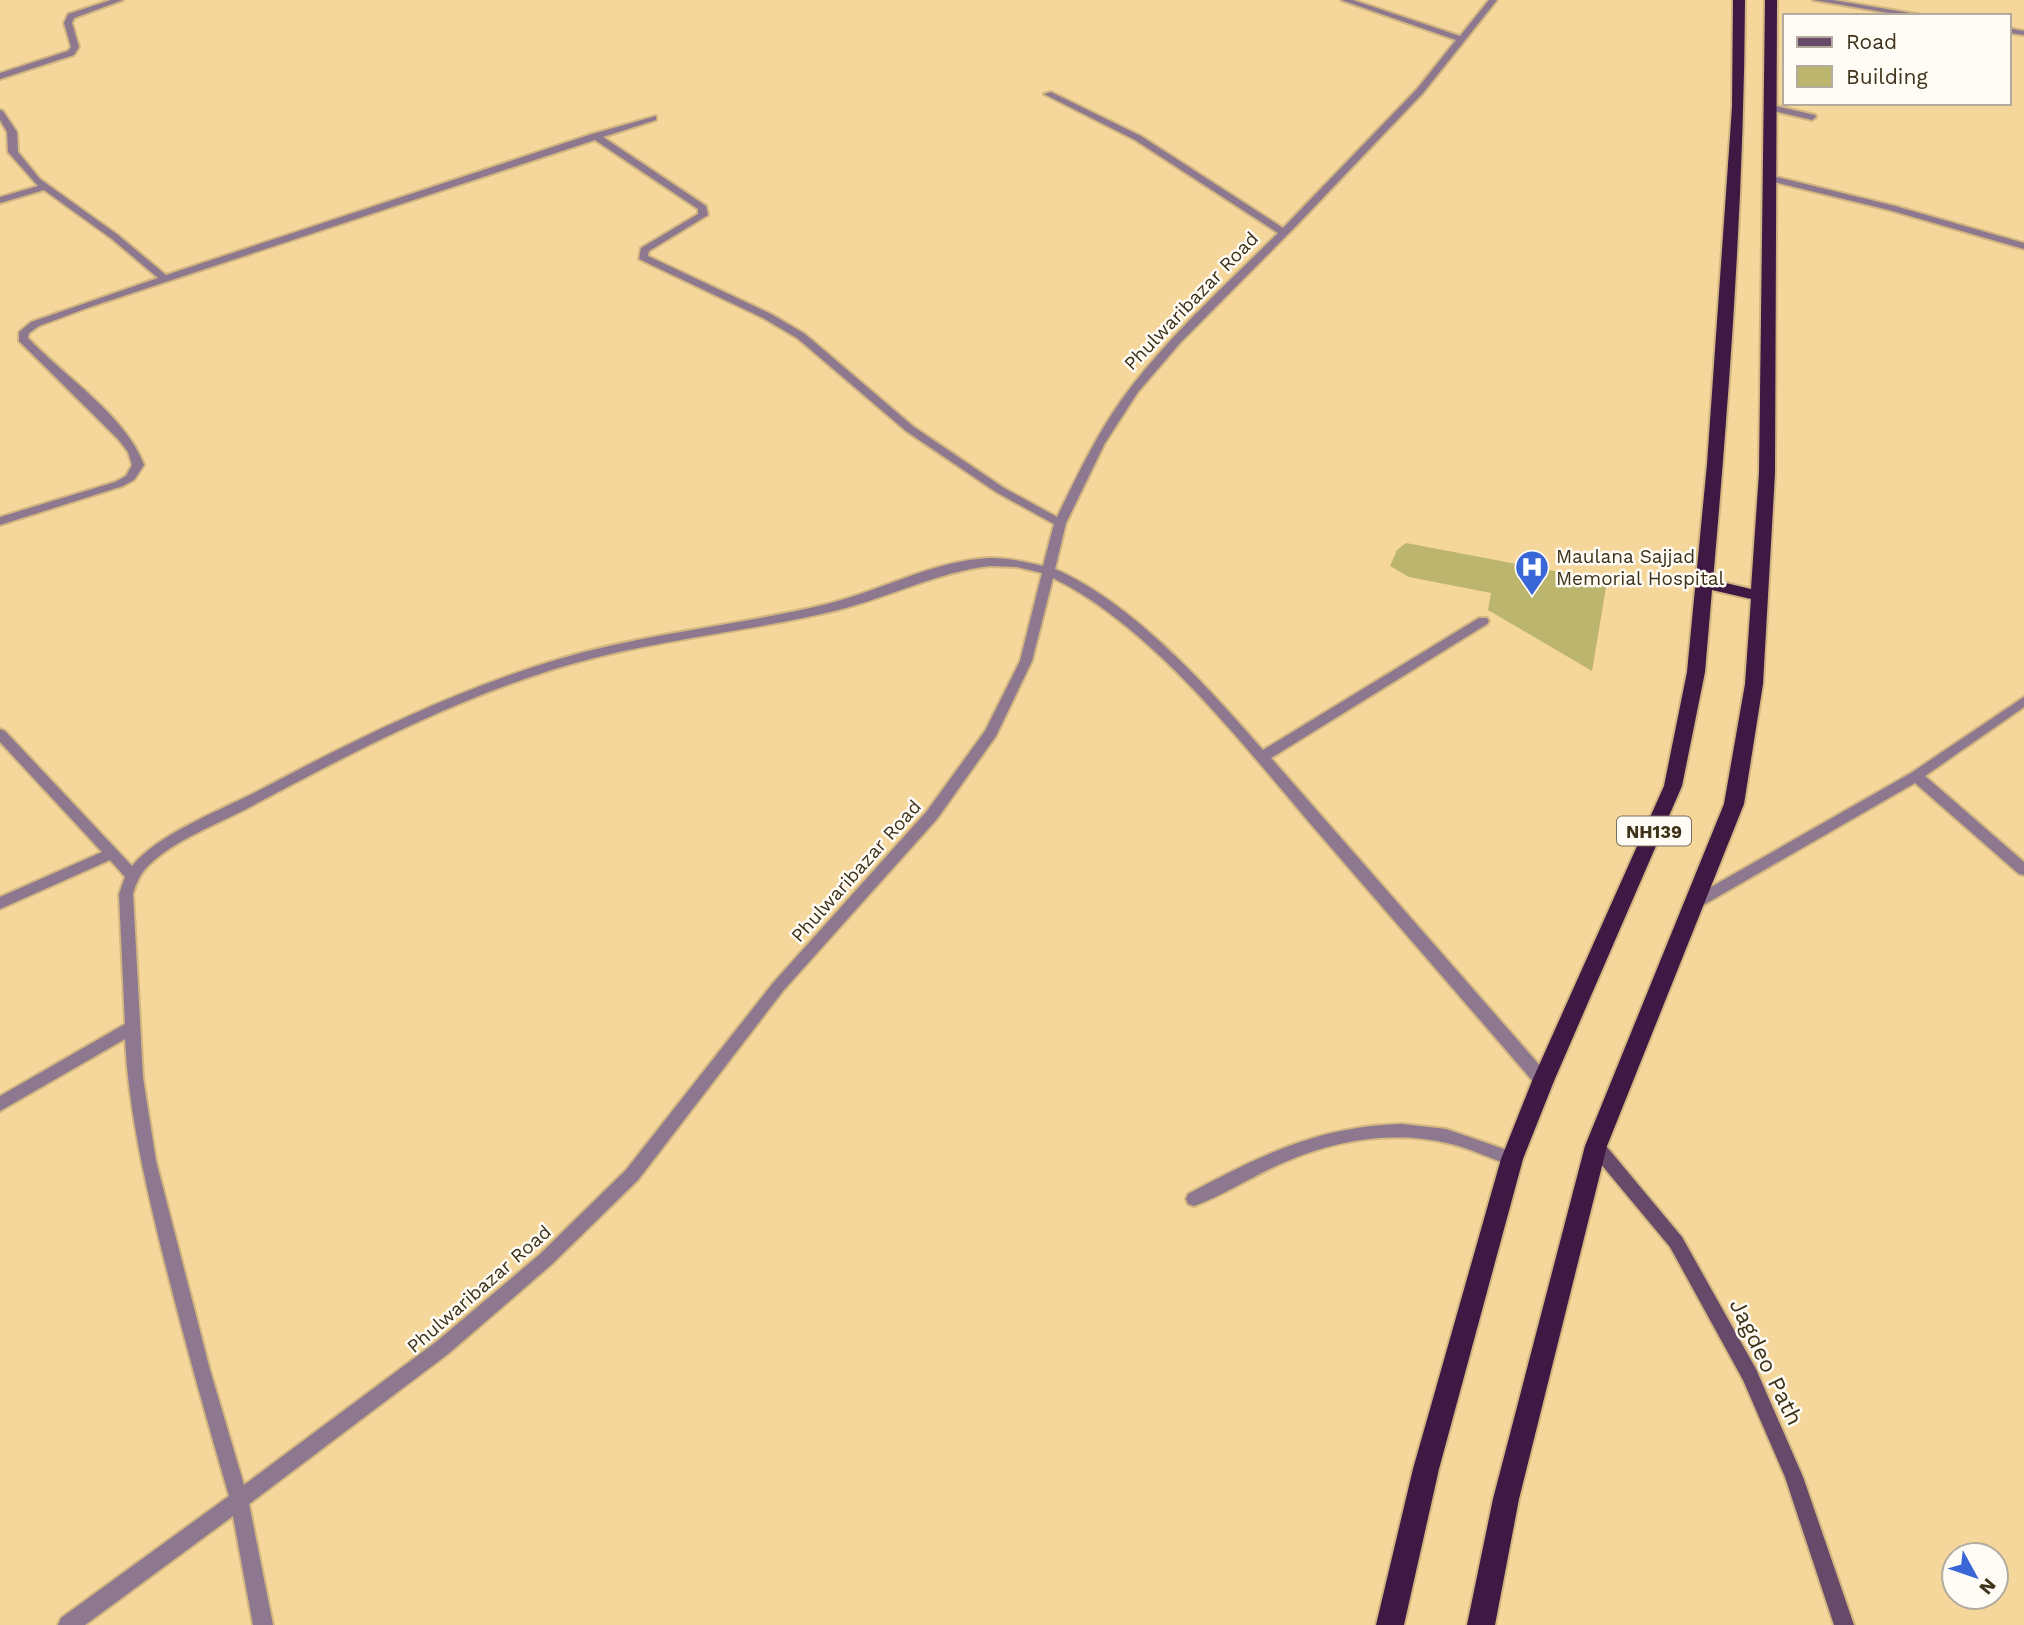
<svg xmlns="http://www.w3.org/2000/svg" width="2024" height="1625" viewBox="0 0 2024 1625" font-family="'Work Sans',sans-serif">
<rect width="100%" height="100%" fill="#f6d79b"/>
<!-- building -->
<polygon fill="#bbb56d" points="1406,543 1607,581 1592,671 1488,610 1491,593 1409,577 1390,566 1397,550"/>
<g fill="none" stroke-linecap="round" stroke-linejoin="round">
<!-- service casing -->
<g stroke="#d1b681" stroke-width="4">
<polygon id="service" points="1772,105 1815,115 1816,117 1812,120 1769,110 1769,106"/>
</g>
<!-- minor casing -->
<g stroke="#d1b681" stroke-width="4">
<g id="minor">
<polygon points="111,0 123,0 74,18 72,23 79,47 74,55 0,79 0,73 68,51 71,47 64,23 68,14"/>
<path d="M 1341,0 L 1353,0 L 1460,36 L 1489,0 L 1497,0 L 1423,93 L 1297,225 L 1181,342 L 1138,392 L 1105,443 L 1066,523 L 1055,569 C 1133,603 1208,687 1263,750 L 1479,618 L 1487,618 L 1489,621 L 1487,624 L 1271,758 L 1549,1076 L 1551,1081 L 1549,1086 L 1543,1088 L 1537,1086 C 1463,1000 1389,915 1315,829 C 1243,745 1153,627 1053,578 L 1032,661 L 996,736 L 937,819 L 783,991 L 638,1180 L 551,1265 L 448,1354 L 249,1504 L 273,1625 L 253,1625 L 233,1516 L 85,1625 L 58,1625 L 61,1618 L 229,1496 C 206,1417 184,1339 164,1259 C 146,1186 129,1114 125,1039 L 0,1111 L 0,1096 L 125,1024 L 119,894 L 125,877 L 110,860 L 0,909 L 0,897 L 102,852 L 0,742 L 0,729 L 5,731 L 132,866 C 157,835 218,811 254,793 C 352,741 452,691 559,659 C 645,633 736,626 823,605 C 879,592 933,560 991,558 C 1009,558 1026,562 1043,566 L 1054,524 L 996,492 L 906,431 L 797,338 L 763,318 L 639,259 L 641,248 L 698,214 L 698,209 L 595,140 L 90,307 L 39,326 L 29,333 L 28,338 C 64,376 126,416 144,465 L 134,480 L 123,486 L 0,525 L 0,517 L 115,482 L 126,476 L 132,465 L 128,452 L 118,439 L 19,341 L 19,332 L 31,322 L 158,278 L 112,239 L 44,190 L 0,203 L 0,197 L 38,186 L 8,152 L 7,132 L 0,120 L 0,110 L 3,111 L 17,132 L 18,152 L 40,179 L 118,235 L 166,275 L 592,134 L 656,116 L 656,120 L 603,137 L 706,206 L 708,215 L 649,251 L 648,256 L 771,314 L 805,334 L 914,427 L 1004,488 L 1057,517 C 1079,472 1100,427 1131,387 C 1174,331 1228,283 1278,233 L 1135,140 L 1044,94 L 1051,92 L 1141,136 L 1283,228 L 1417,89 L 1456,40 ZM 990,566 L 1017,567 L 1042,573 L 1020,661 L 985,731 L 927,811 L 773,983 L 626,1170 L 539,1255 L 436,1342 L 244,1485 L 210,1370 L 156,1161 L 143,1078 L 133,894 C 136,883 140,874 148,866 C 174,840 216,825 248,808 C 351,753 455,698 568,665 C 656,639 749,632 838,610 C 890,597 937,572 990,566 Z"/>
<polygon points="1813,0 1833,0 1928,16 1906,16"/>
<polygon points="2008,28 2024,31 2024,35 2008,33"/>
<polygon points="1769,175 1895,206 2024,243 2024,249 1889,210 1766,180 1766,176"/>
<polygon points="2024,697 2024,707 1925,776 2024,862 2024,875 2019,874 1915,783 1700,907 1690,907 1688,903 1690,899 1911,773"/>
<path d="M 1402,1124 L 1446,1129 L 1518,1154 L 1520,1159 L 1518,1164 L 1512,1166 C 1490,1158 1469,1148 1447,1143 C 1393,1130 1335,1140 1285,1162 C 1254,1175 1225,1195 1194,1206 L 1188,1204 L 1186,1199 L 1188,1194 C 1260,1156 1318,1126 1402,1124 Z"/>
</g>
</g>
<!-- secondary casing -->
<g stroke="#d1b681" stroke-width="4">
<polygon id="secondary" points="1596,1139 1602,1141 1682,1237 1756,1369 1803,1477 1854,1625 1834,1625 1785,1477 1743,1380 1670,1247 1590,1151 1588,1146 1590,1141"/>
</g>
<!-- trunk casing -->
<g stroke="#d1b681" stroke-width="4">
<path id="trunk" d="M 1733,0 L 1745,0 C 1744,193 1730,387 1713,580 L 1751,589 L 1759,473 L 1765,0 L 1777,0 L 1775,473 L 1763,684 L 1744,804 L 1607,1146 L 1519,1499 L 1495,1625 L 1467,1625 L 1493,1499 L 1585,1146 L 1724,804 L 1745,684 L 1751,599 L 1712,590 L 1705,672 L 1682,786 L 1554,1081 L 1523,1159 L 1439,1469 L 1404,1625 L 1376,1625 L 1413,1469 L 1501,1159 L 1532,1081 L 1664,786 L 1687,672 L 1707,464 L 1732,107 Z"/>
</g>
<!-- service -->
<use href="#service" fill="#8d788f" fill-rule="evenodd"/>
<!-- minor -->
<use href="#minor" fill="#8d788f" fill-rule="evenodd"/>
<!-- secondary -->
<use href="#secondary" fill="#674969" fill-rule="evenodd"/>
<!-- trunk -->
<use href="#trunk" fill="#401844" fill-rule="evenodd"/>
</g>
<!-- icons -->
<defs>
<g id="hospital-pin" transform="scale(1.75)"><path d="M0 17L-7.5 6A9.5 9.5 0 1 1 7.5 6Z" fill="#3967d7" stroke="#fffcf6"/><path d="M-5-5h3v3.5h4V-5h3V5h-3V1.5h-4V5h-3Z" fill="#fff"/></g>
</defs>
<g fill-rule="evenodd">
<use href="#hospital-pin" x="1532" y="567"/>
</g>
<g text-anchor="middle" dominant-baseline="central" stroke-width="5" stroke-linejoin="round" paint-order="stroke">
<!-- shield labels -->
<rect fill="#fffcf6" stroke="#786f5c" stroke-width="2" x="1617" y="816.5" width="74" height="29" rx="5"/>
<g font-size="18" font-weight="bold" fill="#3e321a">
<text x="1654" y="831">NH139</text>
</g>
<!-- street labels -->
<g font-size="19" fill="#3e321a" stroke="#fffcf6">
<text transform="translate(1191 301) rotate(-46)">Phulwaribazar Road</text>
<text transform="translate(856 871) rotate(-48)">Phulwaribazar Road</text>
<text transform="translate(479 1289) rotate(-41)">Phulwaribazar Road</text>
</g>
<!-- poi labels -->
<g font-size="19" fill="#3e321a" stroke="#fffcf6" text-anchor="start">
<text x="1556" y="556">Maulana Sajjad<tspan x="1556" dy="22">Memorial Hospital</tspan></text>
</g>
<!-- near-street labels -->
<g font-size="23" fill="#3e321a" stroke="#fffcf6">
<text transform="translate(1766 1362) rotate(64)">Jagdeo Path</text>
</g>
</g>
<!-- legend -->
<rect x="1783" y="14" width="228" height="91" fill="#fffcf6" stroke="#b2ab9e" stroke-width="2"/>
<rect x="1797" y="37" width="35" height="10" fill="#674969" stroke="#b2ab9e" stroke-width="2"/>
<text x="1846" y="49" font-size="21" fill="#3e321a">Road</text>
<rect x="1797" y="66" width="35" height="21" fill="#bbb56d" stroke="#b2ab9e" stroke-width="2"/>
<text x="1846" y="84" font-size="21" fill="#3e321a">Building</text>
<!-- north arrow -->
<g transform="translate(1975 1576) rotate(130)"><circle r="33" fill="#fffcf6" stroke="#b2ab9e" stroke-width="2"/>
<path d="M0-5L12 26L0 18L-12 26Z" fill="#3967d7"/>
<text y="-10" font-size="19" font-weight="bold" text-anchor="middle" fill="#3e321a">N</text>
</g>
</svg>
